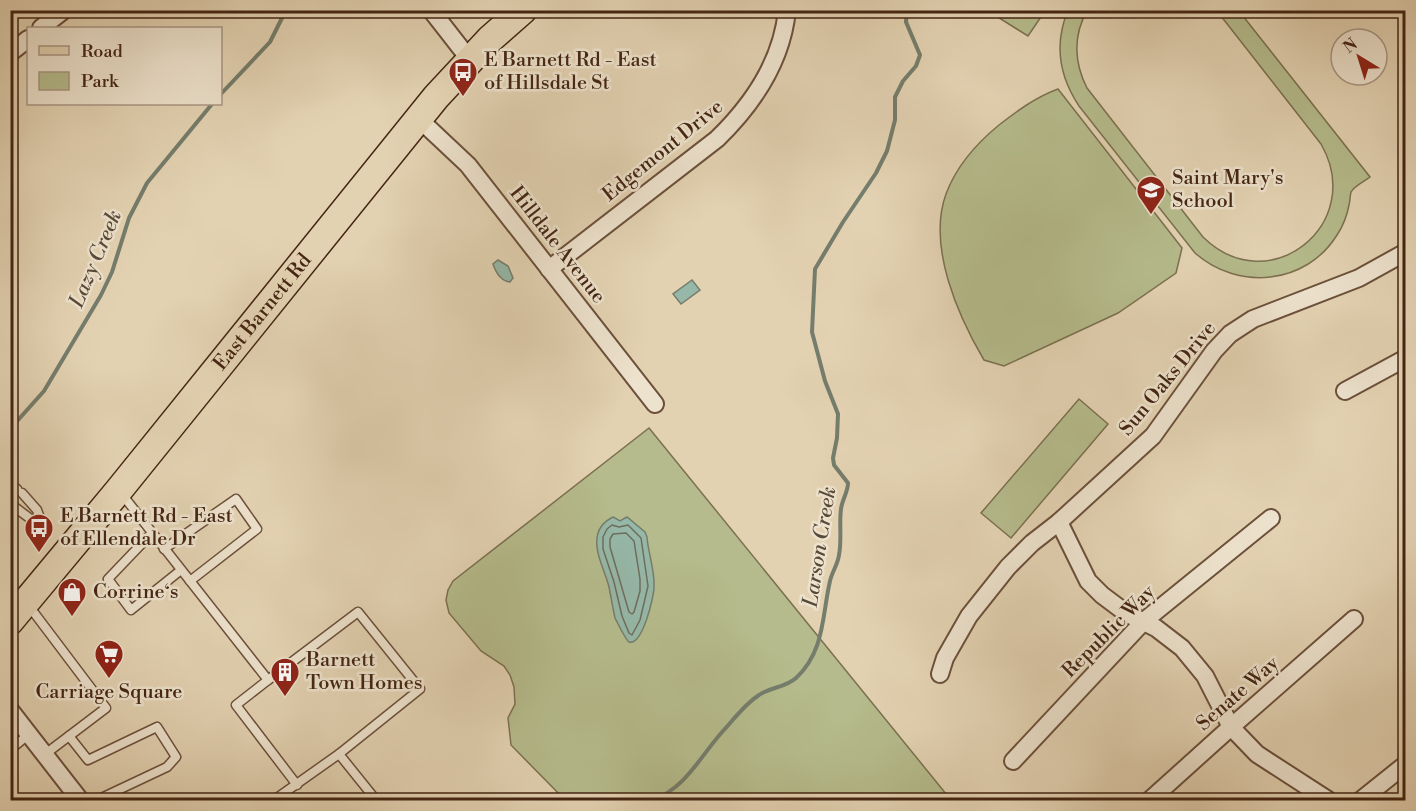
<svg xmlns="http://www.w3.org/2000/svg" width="1416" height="811" viewBox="0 0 1416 811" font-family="'Libre Bodoni',serif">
<rect width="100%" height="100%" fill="#e3d2b2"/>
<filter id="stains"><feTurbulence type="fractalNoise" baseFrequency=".00333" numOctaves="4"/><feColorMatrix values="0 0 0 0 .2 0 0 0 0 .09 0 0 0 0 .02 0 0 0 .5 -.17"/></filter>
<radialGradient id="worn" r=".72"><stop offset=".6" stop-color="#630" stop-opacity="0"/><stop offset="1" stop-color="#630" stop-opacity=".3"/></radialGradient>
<!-- green -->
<g fill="#b5bb8c" stroke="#7c7050" stroke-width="1.5">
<path d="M 1068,10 L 1087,11 C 1073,35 1074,63 1087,88 L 1203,237 C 1269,302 1367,224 1321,144 L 1217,11 L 1239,11 L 1370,177 C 1365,181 1354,186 1351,192 C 1350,195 1350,202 1349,205 C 1347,216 1343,226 1337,235 C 1306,285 1238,291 1195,253 L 1079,106 C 1059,76 1054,44 1068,10 Z"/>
<polygon points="988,11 1045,11 1028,36"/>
<path d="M 1058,89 L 1182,248 L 1176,273 L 1118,313 L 1004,366 L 984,360 C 958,316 927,246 946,194 C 956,167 977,143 999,125 C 1017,111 1036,97 1058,89 Z"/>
<polygon points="1079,399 1108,424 1011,538 981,513"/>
<polygon points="649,428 951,800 565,800 511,745 508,718 515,704 514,687 510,675 504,666 481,651 449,613 446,600 448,590 453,581"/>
</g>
<!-- water -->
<g fill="#96b8a8" stroke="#757d6c" stroke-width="1.5">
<path d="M 498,260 L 508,266 L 513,278 L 510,282 C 501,281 496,273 493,264 Z"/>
<polygon points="692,280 700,290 681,304 673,294"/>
<path d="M 613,517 L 620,521 L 627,517 L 645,532 L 647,537 C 648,553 655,570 654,587 C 654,597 642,647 629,642 C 626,640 617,622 615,618 C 613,609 611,597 609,587 C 605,571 595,554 597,538 C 598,528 605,521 613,517 Z"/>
</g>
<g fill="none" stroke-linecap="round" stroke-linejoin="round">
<!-- shore -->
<g stroke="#6d6e5e" stroke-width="1.5">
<polygon points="612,525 619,527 628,525 641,538 648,586 640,620 632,635 629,633 622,616 614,582 603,549 603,537 607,529"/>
<polygon points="626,533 634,541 640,579 640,591 634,612 632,614 629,612 610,547 610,539 613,534"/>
</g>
<!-- stream -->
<g stroke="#757d6c" stroke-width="4">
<polyline points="220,95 270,42 286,10"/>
<polyline points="10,429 44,391 101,295 112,272 129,218 147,183 212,104"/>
<path d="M 653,800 C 686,788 701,755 723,731 C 734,719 745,704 759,695 C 770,687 785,688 796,678 C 825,651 822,615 830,581 C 832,572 838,564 839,555 C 842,540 839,524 841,509 C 842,500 848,492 848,483 L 834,465 L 833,458 L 837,438 L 838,414 L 825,381 L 812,332 L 815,269 L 843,222 L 876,173 L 887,151 L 895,120 L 895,97 L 903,81 L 916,66 L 920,55 L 906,22 L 907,10"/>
</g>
<!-- lane casing -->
<g stroke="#6c503b" stroke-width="11">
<g id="lane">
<polyline points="10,484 17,489"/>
<polyline points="22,493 37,510 44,529"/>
<polyline points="121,493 268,680 358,612 420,689 339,754 376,800"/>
<polyline points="12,505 44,529"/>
<polyline points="152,533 108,579 131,610 181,570"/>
<polyline points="164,549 236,499 257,529 190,581"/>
<polyline points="29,606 106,708 44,755"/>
<polyline points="268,680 236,705 297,785"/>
<polyline points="69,736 88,760 157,727 176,757 167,767 97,800"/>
<polyline points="10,750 29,734"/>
<polyline points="274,800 339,754"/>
</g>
</g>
<!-- street casing -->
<g stroke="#6c503b" stroke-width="20">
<g id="street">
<polyline points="431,10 470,60"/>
<polyline points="41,28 64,10"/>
<polyline points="10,53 28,39"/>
<polyline points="418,118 468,165 655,404"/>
<path d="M 549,269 L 717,139 C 753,104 782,62 787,10"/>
<polyline points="1345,391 1406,358"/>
<polyline points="1059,522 1088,581 1102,595 1126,613 1156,628 1182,648 1205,676 1231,727 1257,754 1328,800"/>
<polyline points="940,674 945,658 969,616 1008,567 1032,543 1059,522 1153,436 1214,351 1230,334 1253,319 1359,278 1406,252"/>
<polyline points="10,710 80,800"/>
<polyline points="1013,761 1144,621 1271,518"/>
<polyline points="1150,800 1231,727 1354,619"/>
<polyline points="1361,800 1406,764"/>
</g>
</g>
<!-- primary casing -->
<g stroke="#442513" stroke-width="30">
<g id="primary">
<path id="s1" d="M 10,621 L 119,490 L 436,97 L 490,39 L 523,10"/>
</g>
</g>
<!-- lane -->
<use href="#lane" stroke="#ede2cd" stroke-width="8"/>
<!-- street -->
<use href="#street" stroke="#ede2cd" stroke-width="16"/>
<!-- primary -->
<use href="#primary" stroke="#e3d2b2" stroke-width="27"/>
</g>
<!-- icons -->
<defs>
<g id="bus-pin" transform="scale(1.5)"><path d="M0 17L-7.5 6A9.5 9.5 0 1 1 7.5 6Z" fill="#8f2418" stroke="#ede2cd"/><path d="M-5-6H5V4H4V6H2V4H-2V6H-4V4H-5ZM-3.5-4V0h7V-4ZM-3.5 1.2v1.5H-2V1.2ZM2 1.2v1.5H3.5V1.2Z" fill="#fff"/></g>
<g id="school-pin" transform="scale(1.5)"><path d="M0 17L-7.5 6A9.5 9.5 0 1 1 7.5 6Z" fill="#8f2418" stroke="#ede2cd"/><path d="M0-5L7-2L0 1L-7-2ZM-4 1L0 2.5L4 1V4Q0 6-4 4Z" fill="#fff"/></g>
<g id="shop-pin" transform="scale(1.5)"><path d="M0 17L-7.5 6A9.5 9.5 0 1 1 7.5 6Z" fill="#8f2418" stroke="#ede2cd"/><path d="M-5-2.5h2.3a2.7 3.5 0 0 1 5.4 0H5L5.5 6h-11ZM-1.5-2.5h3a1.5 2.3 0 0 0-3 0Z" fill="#fff"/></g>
<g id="supermarket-pin" transform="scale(1.5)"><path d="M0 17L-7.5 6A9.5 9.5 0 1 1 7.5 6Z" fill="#8f2418" stroke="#ede2cd"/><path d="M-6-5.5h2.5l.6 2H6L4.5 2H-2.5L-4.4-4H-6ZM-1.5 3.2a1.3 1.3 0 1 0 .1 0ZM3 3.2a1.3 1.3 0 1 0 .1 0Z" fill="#fff"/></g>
<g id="building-pin" transform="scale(1.5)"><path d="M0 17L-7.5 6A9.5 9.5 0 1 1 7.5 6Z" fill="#8f2418" stroke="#ede2cd"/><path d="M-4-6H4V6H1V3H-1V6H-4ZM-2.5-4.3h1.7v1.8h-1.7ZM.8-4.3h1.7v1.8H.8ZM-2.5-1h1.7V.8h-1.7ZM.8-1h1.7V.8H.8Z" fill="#fff"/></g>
</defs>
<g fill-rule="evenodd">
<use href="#bus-pin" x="463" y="72"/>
<use href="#school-pin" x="1151" y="190"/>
<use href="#bus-pin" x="39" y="528"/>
<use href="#shop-pin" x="72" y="592"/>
<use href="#supermarket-pin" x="109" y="654"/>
<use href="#building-pin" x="285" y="672"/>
</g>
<g text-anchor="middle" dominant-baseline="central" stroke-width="5" stroke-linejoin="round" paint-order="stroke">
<!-- poi labels -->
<g font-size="20" fill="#442513" stroke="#ede2cd" text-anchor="start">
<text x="484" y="60">E Barnett Rd - East<tspan x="484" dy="23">of Hillsdale St</tspan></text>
<text x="1172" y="178">Saint Mary's<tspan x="1172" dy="23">School</tspan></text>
<text x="60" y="516">E Barnett Rd - East<tspan x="60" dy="23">of Ellendale Dr</tspan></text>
<text x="93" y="592">Corrine‘s</text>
<text x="306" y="660">Barnett<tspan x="306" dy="23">Town Homes</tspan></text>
<text x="109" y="692" text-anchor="middle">Carriage Square</text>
</g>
<!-- street labels -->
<g font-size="20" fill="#442513" stroke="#ede2cd">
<text transform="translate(663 151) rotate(-39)">Edgemont Drive</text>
<text transform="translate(557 245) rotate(52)">Hilldale Avenue</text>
<text stroke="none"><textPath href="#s1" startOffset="399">East Barnett Rd</textPath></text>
<text transform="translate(1168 379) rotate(-51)">Sun Oaks Drive</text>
<text transform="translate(1109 632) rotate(-45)">Republic Way</text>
<text transform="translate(1238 694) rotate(-41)">Senate Way</text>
</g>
<!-- water labels -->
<g font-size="21" font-style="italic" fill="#584a38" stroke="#ede2cd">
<text transform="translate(96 259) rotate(-67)">Lazy Creek</text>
<text transform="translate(820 547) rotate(-81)">Larson Creek</text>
</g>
</g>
<!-- margin -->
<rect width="1416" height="811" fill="none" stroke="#e3d2b2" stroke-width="36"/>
<rect x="12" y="12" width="1392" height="787" fill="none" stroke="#442513" stroke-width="3"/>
<rect x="18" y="18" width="1380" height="775" fill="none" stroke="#442513" stroke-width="1.5"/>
<!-- legend -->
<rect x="27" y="27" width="195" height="78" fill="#ede2cd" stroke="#a99683" stroke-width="1.5"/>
<rect x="39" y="46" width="30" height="9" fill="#e3d2b2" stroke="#a99683" stroke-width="1.5"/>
<text x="81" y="57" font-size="18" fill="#442513">Road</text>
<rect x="39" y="72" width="30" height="18" fill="#b5bb8c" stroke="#a99683" stroke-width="1.5"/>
<text x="81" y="87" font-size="18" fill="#442513">Park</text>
<!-- north arrow -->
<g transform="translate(1359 57) rotate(322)"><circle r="28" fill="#ede2cd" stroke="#a99683" stroke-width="1.5"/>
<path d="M0-4.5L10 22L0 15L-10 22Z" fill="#8f2418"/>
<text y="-9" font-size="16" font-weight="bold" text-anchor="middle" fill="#442513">N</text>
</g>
<rect width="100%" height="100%" filter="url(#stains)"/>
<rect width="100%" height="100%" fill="url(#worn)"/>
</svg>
